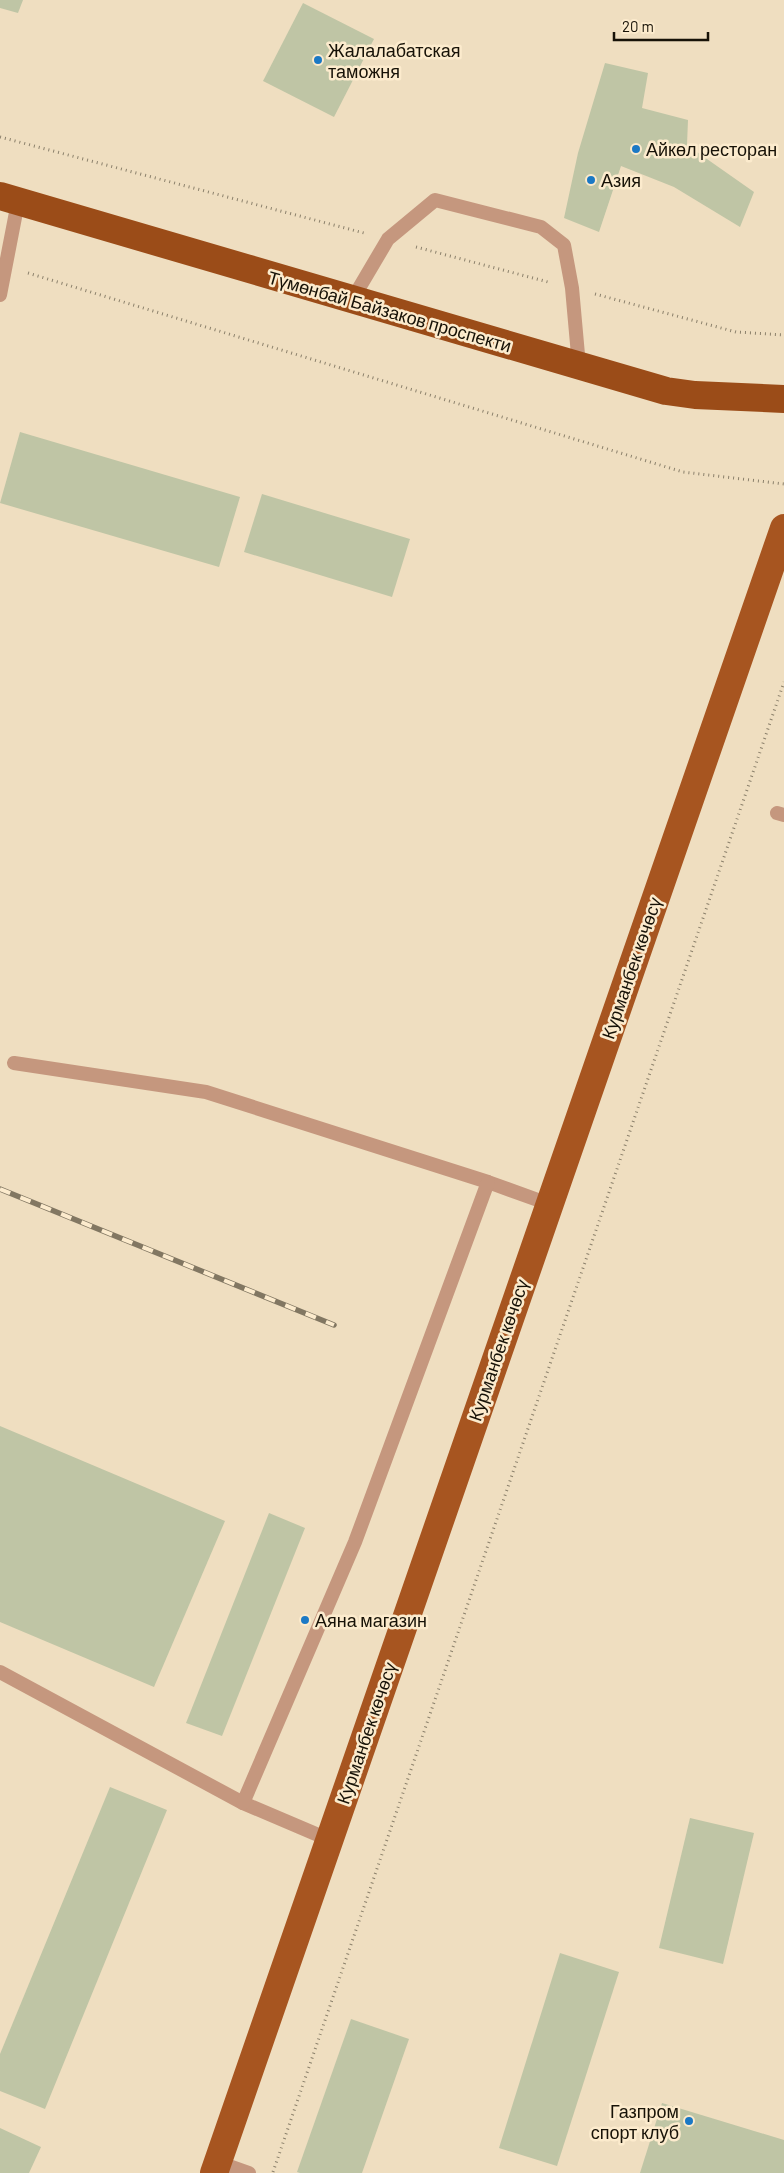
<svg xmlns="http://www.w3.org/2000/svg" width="784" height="2173" viewBox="0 0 784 2173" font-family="Barlow,sans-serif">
<rect width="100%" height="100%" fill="#efdec0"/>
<!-- building -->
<g fill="#bfc5a5">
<polygon points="0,0 23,0 18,13 0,8"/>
<polygon points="303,3 374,39 334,117 263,81"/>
<polygon points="605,63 648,73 642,108 688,120 687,145 754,192 740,227 674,187 621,166 599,232 564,218 578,153"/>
<polygon points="20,432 240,497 219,567 0,503"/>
<polygon points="262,494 410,539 392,597 244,552"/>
<polygon points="0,1426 225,1521 154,1687 0,1622"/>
<polygon points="269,1513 305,1528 222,1736 186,1723"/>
<polygon points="110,1787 167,1810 45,2109 0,2091 0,2054"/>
<polygon points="690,1818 754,1833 723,1964 659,1948"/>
<polygon points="560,1953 619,1972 557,2166 499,2148"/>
<polygon points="351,2019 409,2039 362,2173 300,2173 297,2172"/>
<polygon points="662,2103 784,2140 784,2173 640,2173"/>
<polygon points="0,2128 41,2147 29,2173 0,2173"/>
</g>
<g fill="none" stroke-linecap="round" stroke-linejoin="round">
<!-- path -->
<g stroke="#8b806b" stroke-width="3" stroke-dasharray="1 4" stroke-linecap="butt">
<polyline points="0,137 364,233"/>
<polyline points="416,247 548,282"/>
<polyline points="28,273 683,472 784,484"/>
<polyline points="595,294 736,332 784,335"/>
<polyline points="273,2172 784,682"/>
</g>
<!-- service -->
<g stroke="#c5977e" stroke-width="14">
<polyline points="0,295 18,202"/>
<polyline points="352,300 388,239 435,200 541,227 564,245 572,288 579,366"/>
<polyline points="777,813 784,815"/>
<polyline points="14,1063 206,1092 488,1182 549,1204"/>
<polyline points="0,1672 243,1803 330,1840"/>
<polyline points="243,1803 355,1542 488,1182"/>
<polyline points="218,2162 249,2173"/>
</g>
<!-- primary -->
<polyline stroke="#a75520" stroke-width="28" points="214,2173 784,528"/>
<!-- trunk -->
<polyline stroke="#9b4c18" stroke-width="28" points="0,196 666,391 695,395 784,399"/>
<!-- rail casing -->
<g stroke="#827762" stroke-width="5.5">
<polyline id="rail" points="0,1189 334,1325"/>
</g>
<!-- rail -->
<use href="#rail" stroke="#fcebcd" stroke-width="4" stroke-dasharray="11" stroke-linecap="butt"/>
</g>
<!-- markers -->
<g fill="#1b79c5" stroke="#fcebcd" stroke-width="2">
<circle cx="318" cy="60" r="5"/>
<circle cx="636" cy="149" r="5"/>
<circle cx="591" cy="180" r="5"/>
<circle cx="305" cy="1620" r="5"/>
<circle cx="689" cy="2121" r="5"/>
</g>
<g text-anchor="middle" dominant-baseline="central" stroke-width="5" stroke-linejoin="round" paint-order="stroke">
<!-- poi labels -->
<g font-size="18" fill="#171207" stroke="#fcebcd" text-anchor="start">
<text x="328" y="50">Жалалабатская<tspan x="328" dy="21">таможня</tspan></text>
<text x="646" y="149">Айкөл ресторан</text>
<text x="601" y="180">Азия</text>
<text x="315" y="1620">Аяна магазин</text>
<text x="679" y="2111" text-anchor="end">Газпром<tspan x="679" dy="21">спорт клуб</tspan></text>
</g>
<!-- street labels -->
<g font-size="18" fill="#171207" stroke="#fcebcd">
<text transform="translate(390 311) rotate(16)">Түмөнбай Байзаков проспекти</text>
<text transform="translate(631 968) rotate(-71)">Курманбек көчөсү</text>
<text transform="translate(498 1350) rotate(-71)">Курманбек көчөсү</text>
<text transform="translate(366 1733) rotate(-71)">Курманбек көчөсү</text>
</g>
</g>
<!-- scale -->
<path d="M614 32v8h94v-8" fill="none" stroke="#171207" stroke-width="2.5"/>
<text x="622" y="32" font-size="15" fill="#171207" stroke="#fcebcd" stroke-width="4" paint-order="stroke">20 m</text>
</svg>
